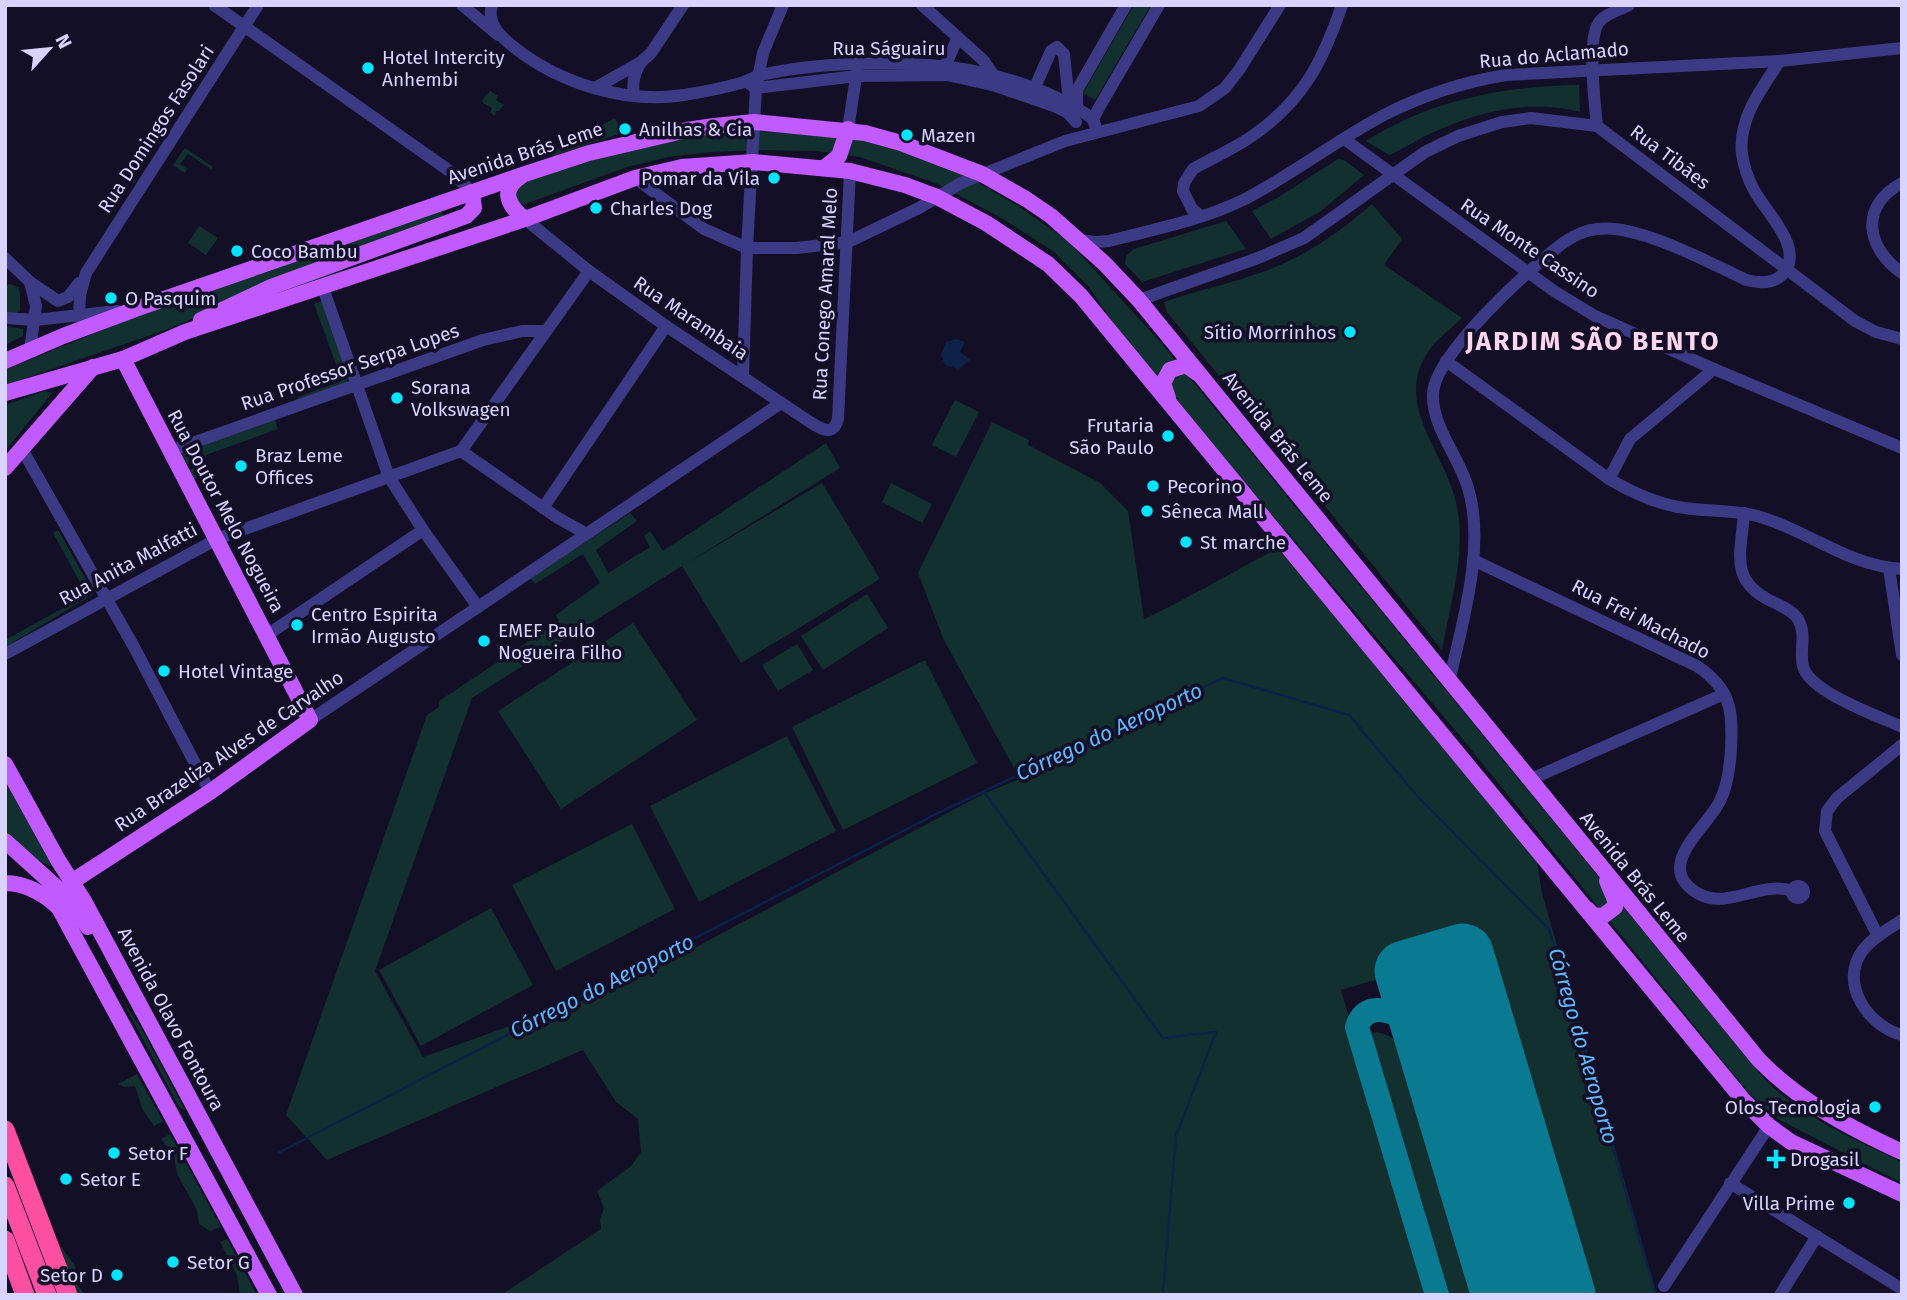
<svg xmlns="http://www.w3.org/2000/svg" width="1907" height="1300" viewBox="0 0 1907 1300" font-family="'Fira Sans',sans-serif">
<rect width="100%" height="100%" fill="#130f26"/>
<!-- green -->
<g fill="#12302f">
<polygon points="1134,5 1151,5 1095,100 1083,93"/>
<path d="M 1579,85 L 1580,112 C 1525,98 1473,113 1423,137 C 1412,143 1401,150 1389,155 L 1366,141 C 1431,100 1503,86 1579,85 Z"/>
<polygon points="490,91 498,96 496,100 504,105 499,111 496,111 495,116 490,113 492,108 483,103 482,100"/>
<polygon points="615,118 622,133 552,156 550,152"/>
<path d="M 746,131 L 850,136 L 949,166 L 1018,206 L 1069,242 L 1162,344 L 1766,1081 C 1805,1118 1854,1139 1902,1162 L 1902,1183 L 1778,1119 L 1749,1093 L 1461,737 L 1219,452 L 1115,325 L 1089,287 L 1054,252 L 1005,220 L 938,184 L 860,157 L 817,151 L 762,150 L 711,152 L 668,157 L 627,167 L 506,211 L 500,188 L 659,141 Z"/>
<polygon points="185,148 213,167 211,169 188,154 180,164 187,169 185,173 173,165"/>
<polygon points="1338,159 1344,160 1364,175 1321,211 1271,239 1252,211 1277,198"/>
<path d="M 1372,204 L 1402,239 L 1384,265 L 1462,318 C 1451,329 1436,339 1428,352 C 1391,408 1451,457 1458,512 C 1465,558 1450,605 1442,650 L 1167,312 L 1164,302 C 1198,290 1234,283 1268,270 C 1307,255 1340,232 1372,204 Z"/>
<polygon points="441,210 444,218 342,265 343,271 291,289 267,291 263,288 171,328 5,385 5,370 139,315"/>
<polygon points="1226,221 1246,249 1142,282 1125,264 1126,256 1134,249"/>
<polygon points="199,226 218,238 206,255 188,243"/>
<polygon points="9,284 18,287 20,293 20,311 14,314 5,313 5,288"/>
<polygon points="322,301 349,378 346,383 299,400 298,397 342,381 314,304"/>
<polygon points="5,326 23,329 23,336 5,345"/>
<polygon points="45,391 52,393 5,451 5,405"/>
<polygon points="955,400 979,412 956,457 932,445"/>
<polygon points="275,420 278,429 206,455 206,458 182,466 181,455 191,450"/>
<path d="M 992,422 L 1029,440 L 1028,445 L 1100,483 L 1128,511 L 1144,619 C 1191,597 1236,570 1282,546 L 1536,857 L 1542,893 L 1657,1295 L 1565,1295 L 1463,954 L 1341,990 L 1432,1295 L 501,1295 L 601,1229 L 600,1219 L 604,1208 L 597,1191 L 631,1166 L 641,1152 L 638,1119 L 616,1102 L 583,1050 L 327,1160 L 286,1115 L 427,715 L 439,707 L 439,701 L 559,621 L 556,615 L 600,583 L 583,554 L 535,584 L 530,578 L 630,513 L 637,521 L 596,550 L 608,573 L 650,547 L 644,536 L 650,531 L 663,551 L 826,443 L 840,468 L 684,565 L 822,483 L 880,579 L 741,663 L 682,566 L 472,698 L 375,971 L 423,1057 L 623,986 L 985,793 L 1020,779 L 944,640 L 918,573 Z"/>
<polygon points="208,463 211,473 191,480 185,471"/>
<polygon points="891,483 932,504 922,523 882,502"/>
<polygon points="58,530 94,594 5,647 5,640 87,595 53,533"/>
<polygon points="867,594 888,628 823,670 801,636"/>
<polygon points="633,623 697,720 561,809 498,711"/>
<polygon points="797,644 813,670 778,691 762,665"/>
<polygon points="925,660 977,763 843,830 792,727"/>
<polygon points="787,736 836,831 699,902 650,806"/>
<polygon points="5,778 52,865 52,867 34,858 5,831"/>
<polygon points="632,824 675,909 556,971 512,885"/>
<polygon points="491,908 533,985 421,1046 379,970"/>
<polygon points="122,1000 141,1028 185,1110 179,1107"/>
<path d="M 1376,1032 C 1395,1034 1428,1064 1437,1081 L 1502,1295 L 1443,1295 L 1368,1045 L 1370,1035 Z"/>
<polygon points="137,1074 163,1121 154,1126 142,1108 135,1086 124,1087 118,1084"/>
<polygon points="170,1134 221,1227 210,1231 199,1224 197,1210 177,1174 174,1155 161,1139"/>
<polygon points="227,1239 257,1295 240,1294 237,1275 220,1242"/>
<polygon points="58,1242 75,1266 77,1284 85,1295 79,1295"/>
</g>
<!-- water -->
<polygon fill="#0c2248" points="956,339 965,342 960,352 970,360 958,369 945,365 941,355 946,342"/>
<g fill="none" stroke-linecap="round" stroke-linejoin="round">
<!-- stream -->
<g stroke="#0c2248" stroke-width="2.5">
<polyline points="984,792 1163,1038 1216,1032 1176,1136 1163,1295"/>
<polyline points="278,1153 938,813 1223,678 1349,715 1418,797 1549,929 1656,1295"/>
</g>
<!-- taxiway -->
<path stroke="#0a7a92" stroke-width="24" d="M 1437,1295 L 1357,1027 C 1372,980 1443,1043 1458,1061 C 1467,1072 1472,1087 1478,1100"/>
<!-- runway -->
<polyline stroke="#0a7a92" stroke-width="61" points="1502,1295 1405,971 1463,954 1565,1295"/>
<!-- minor -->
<g stroke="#3d3a85" stroke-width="12">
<polyline points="214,5 451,172 472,192"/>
<polyline points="462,5 498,35"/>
<path d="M 492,5 C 486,24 502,38 515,48 C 561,84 626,104 684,95 C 703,92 723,88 741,83 C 748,81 754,77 761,75 C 814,63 875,62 929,65 C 982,68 1051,88 1093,119"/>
<polyline points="922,5 983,60 996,79"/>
<polyline points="942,73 957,39"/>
<polyline points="751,85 756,88 857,76 947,75 996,86 1054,106 1068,113 1076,122"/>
<polyline points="595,88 641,62 651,53 683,5"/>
<path d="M 634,96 C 632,82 634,74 641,62"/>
<polyline points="1031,96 1051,51 1057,47 1064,54 1069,102"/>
<polyline points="1077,112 1077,90 1126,5"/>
<polyline points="1095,125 1093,119 1101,104 1159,5"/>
<path d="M 1597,126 C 1595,105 1586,36 1600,21 C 1607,13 1620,10 1629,5"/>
<polyline points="848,129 857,71"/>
<polyline points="1344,139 1554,291 1595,316 1714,369 1902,448"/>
<polyline points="635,178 704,229 747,248 797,248 848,242 919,208 961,183 1065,141 1199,106 1225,88 1239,70 1280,5"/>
<path d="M 1902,183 C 1859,206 1866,248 1902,273"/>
<path d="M 1201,216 L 1192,209 L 1183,191 L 1184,183 L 1193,169 C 1214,157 1236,148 1255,134 C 1304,99 1323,61 1342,5"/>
<path d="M 525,219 L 589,271 L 666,326 L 810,422 C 821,429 833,437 838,419 L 850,171"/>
<path d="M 1078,240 L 1096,242 L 1109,241 C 1155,229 1204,220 1247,198 C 1294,173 1337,140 1384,115 C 1423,95 1463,82 1506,75 L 1780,61 L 1902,48"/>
<polyline points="5,258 30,282 58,301 68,297 79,283"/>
<polyline points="323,288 389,477 423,530 478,607"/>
<polyline points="1139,300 1258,258 1304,238 1425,152 1458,136 1502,122 1531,118 1597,126 1855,321 1876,332 1902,339"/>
<polyline points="79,316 80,295 86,273 258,5"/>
<polyline points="5,318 35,320 117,311"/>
<polyline points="30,350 36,306 30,282"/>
<path d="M 1446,361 L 1609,479 C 1631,492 1652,502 1678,507 C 1704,512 1731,509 1757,516 C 1808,530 1845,565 1902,569"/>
<polyline points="743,377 747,248 756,88 763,53 783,5"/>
<polyline points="22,449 134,647 210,792"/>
<polyline points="170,451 483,340 522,331 545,331"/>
<polyline points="461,451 558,518 585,533"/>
<polyline points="1609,479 1630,439 1714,369"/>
<polyline points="543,508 666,326"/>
<path d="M 1744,513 C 1741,554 1729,580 1771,601 C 1781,606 1792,610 1798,619 C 1807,634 1799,651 1803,666 C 1809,692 1878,716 1902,727"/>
<path d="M 1473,560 L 1697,666 C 1731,689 1733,710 1731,749 C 1730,766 1728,785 1720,801 C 1708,827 1651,867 1699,894 C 1728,910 1761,880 1792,891"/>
<polyline points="1889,568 1902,655"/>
<polyline points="267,635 423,530"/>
<polyline points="5,654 217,539 461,451 589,271"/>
<path d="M 1449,682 C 1462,624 1486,546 1468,488 C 1459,456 1432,428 1433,394 C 1434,355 1531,267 1563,243 C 1573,236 1585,230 1597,229 C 1637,223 1710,263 1746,280 C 1758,283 1773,284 1782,275 C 1807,249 1765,212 1754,190 C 1748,179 1744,167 1742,154 C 1738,119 1761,89 1780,61"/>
<polyline points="310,720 781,403"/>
<polyline points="1529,780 1724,694"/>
<circle cx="1798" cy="892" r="6"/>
<path d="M 1902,920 C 1889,929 1873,937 1863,950 C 1838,983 1868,1026 1902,1035"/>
<polyline points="1878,936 1825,831 1827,811 1837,798 1902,745"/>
<polyline points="1730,1183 1902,1289"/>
<polyline points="1664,1286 1769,1126"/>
<polyline points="1780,1295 1817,1236"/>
</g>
<!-- major -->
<g stroke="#c25bff" stroke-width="16">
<polyline points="824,168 839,156 848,129"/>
<path d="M 520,177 C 500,190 508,206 525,219"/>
<polyline points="201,320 271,287 466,216 474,208 472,192"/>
<path d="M 5,361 L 63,336 L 141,307 L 525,174 L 589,153 L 687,130 L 714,126 L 754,122 L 865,133 L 901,143 L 982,174 L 1026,199 L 1051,216 L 1104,263 L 1139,300 L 1759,1060 C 1799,1101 1850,1128 1902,1152"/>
<polyline points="5,393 123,359 185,332 525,219 635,178 682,167 753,162 850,171 905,185 937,197 986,223 1048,264 1081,296 1744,1101 1769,1126 1791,1142 1902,1194"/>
<polyline points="1168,398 1163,383 1170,370 1186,365 1197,373"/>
<polyline points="5,468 93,367"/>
<polyline points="5,764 58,860 84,901 295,1295"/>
<polyline points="5,841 66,896 88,927"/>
<path d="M 5,883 C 25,883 45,894 59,908 L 269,1295"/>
<polyline points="59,908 73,881 210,792 310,720 123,359"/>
<polyline points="1587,909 1593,915 1603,916 1615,907 1615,900 1607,881"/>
</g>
<!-- highway -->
<g stroke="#ff4fa3" stroke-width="19">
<polyline points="5,1130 68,1295"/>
<polyline points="5,1186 47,1295"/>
<polyline points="5,1240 25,1295"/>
</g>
</g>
<!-- markers -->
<g fill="#00e5ff" stroke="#130f26" stroke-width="2.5">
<circle cx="368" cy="68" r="7"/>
<circle cx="625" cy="129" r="7"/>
<circle cx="907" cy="135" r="7"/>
<circle cx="774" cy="178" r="7"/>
<circle cx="596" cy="208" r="7"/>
<circle cx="237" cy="251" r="7"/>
<circle cx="111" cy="298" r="7"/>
<circle cx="1350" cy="332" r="7"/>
<circle cx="397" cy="398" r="7"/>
<circle cx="1168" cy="436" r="7"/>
<circle cx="241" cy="466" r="7"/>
<circle cx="1153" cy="486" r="7"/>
<circle cx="1147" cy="511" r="7"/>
<circle cx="1186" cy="542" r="7"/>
<circle cx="297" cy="625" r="7"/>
<circle cx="484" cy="641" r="7"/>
<circle cx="164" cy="671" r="7"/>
<circle cx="1875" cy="1107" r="7"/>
<circle cx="114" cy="1153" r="7"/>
<path d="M1772.5 1148.5h7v7h7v7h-7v7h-7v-7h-7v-7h7z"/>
<circle cx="66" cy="1179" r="7"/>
<circle cx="1849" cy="1203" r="7"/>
<circle cx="173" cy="1262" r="7"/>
<circle cx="117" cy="1275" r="7"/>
</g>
<g text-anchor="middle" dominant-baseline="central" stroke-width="7" stroke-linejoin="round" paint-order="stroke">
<!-- street labels -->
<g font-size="19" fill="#d9d4ff" stroke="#130f26">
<text x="889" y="48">Rua Ságuairu</text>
<text transform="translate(1554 55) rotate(-5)">Rua do Aclamado</text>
<text transform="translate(156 129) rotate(-57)">Rua Domingos Fasolari</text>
<text transform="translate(525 153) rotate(-18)">Avenida Brás Leme</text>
<text transform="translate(1670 157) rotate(37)">Rua Tibães</text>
<text transform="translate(1530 248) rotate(34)">Rua Monte Cassino</text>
<text transform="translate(825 294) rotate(-87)">Rua Conego Amaral Melo</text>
<text transform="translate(691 318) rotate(34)">Rua Marambaia</text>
<text transform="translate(350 367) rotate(-19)">Rua Professor Serpa Lopes</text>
<text transform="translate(1278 437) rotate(51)">Avenida Brás Leme</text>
<text transform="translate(226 511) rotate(62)">Rua Doutor Melo Nogueira</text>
<text transform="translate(128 564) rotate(-28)">Rua Anita Malfatti</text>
<text transform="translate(1641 619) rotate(27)">Rua Frei Machado</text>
<text transform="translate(229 751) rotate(-34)">Rua Brazeliza Alves de Carvalho</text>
<text transform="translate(1635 877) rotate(51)">Avenida Brás Leme</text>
<text transform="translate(171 1019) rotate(62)">Avenida Olavo Fontoura</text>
</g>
<!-- poi labels -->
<g font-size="19" fill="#d9d4ff" stroke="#130f26" text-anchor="start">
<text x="382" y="57">Hotel Intercity<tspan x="382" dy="22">Anhembi</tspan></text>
<text x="639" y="129">Anilhas &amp; Cia</text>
<text x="921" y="135">Mazen</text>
<text x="760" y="178" text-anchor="end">Pomar da Vila</text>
<text x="610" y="208">Charles Dog</text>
<text x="251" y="251">Coco Bambu</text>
<text x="125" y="298">O Pasquim</text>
<text x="1336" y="332" text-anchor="end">Sítio Morrinhos</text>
<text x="411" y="387">Sorana<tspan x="411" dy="22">Volkswagen</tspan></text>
<text x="1154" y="425" text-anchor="end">Frutaria<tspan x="1154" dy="22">São Paulo</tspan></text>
<text x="255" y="455">Braz Leme<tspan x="255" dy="22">Offices</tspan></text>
<text x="1167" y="486">Pecorino</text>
<text x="1161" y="511">Sêneca Mall</text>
<text x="1200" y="542">St marche</text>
<text x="311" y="614">Centro Espirita<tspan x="311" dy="22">Irmão Augusto</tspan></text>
<text x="498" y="630">EMEF Paulo<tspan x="498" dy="22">Nogueira Filho</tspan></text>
<text x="178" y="671">Hotel Vintage</text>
<text x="1861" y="1107" text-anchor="end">Olos Tecnologia</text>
<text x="128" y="1153">Setor F</text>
<text x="1790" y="1159">Drogasil</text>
<text x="80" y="1179">Setor E</text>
<text x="1835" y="1203" text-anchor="end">Villa Prime</text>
<text x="187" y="1262">Setor G</text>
<text x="103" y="1275" text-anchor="end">Setor D</text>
</g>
<!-- water labels -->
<g font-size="21" font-style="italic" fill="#62b6ff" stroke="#130f26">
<text transform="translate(1109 732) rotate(-25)">Córrego do Aeroporto</text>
<text transform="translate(602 986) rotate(-27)">Córrego do Aeroporto</text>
<text transform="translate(1583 1046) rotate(74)">Córrego do Aeroporto</text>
</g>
<!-- district labels -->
<g font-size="26" font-weight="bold" letter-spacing="2" fill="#ffd6f0" stroke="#130f26">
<text x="1593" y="341">JARDIM SÃO BENTO</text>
</g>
</g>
<!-- border -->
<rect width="1907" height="1300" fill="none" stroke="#d9d4ff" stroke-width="14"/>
<!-- north arrow -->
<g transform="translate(49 49) rotate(63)" stroke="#130f26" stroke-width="5" paint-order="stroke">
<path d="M0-5L12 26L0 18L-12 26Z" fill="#d9d4ff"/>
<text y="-10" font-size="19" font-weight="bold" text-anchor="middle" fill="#d9d4ff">N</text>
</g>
</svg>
